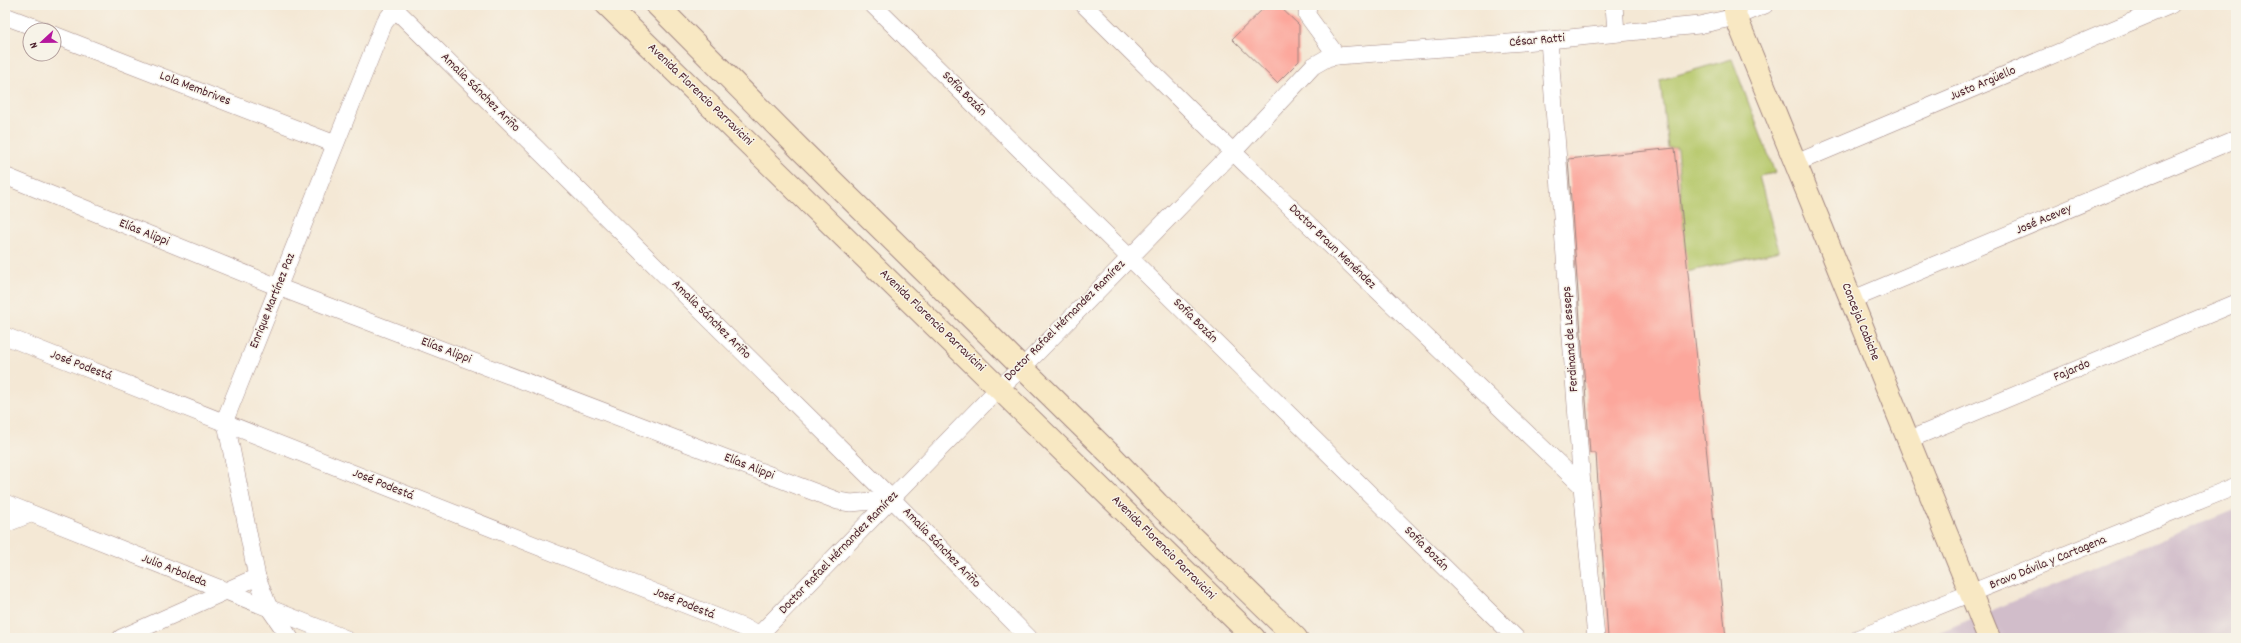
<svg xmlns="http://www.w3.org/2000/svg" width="2241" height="643" viewBox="0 0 2241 643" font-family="Dekko,sans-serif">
<rect width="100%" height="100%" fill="#f7f3e8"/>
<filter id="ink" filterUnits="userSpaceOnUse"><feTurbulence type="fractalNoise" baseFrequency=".025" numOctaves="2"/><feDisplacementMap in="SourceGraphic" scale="8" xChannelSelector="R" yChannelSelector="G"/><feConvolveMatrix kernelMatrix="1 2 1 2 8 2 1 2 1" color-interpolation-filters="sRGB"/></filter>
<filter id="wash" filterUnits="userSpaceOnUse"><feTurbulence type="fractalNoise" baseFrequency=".012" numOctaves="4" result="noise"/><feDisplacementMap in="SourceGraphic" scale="16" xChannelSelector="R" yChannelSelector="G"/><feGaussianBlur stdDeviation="0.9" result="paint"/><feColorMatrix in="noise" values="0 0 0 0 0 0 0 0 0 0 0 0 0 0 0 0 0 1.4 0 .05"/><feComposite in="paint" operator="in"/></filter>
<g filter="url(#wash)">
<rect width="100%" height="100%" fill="#f4e8d5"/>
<!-- industrial -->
<polygon fill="#d1bdca" points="2236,509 2236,638 1924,638 1947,629"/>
<!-- green -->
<polygon fill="#b6c86b" stroke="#80744b" points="1732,59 1775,173 1759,176 1779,251 1687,272 1677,148 1668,148 1660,80"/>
<g id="blocks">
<!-- building -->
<g fill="#fca79c">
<polygon points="1267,5 1278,5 1299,25 1299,61 1277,83 1232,39"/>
<polygon points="1675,148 1726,638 1608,638 1596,453 1590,453 1568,159"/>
</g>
</g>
</g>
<g filter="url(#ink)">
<use href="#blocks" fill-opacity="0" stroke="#9f8480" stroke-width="1"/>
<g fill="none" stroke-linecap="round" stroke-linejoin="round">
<!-- minor casing -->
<g stroke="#9f8480" stroke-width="18">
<g id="minor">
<polyline points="391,5 892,499 1029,638"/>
<polyline points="873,5 1516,638"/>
<polyline points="1084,5 1233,152 1582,486"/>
<polyline points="1308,5 1307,15 1337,56"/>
<polyline points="1614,5 1616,33"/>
<polyline points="5,16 42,30"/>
<polyline points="54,35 335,144"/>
<polyline points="1549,40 1582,486 1596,638"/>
<polyline points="1796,163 2171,5"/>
<polyline points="5,176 278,287 838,501 851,503 892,499"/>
<polyline points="1851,300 2236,139"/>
<polyline points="5,336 760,634"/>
<polyline points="1908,440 2236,303"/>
<polyline points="5,503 344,638"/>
<polyline points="5,524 30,514"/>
<polyline points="121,638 257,577"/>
<polyline points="290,638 269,608 257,577 226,423 227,415 384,23 398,5"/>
<polyline points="756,638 1000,387 1023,367 1233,152 1313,66 1327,58 1337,56 1549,40 1699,25 1736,17 1765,5"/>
<polyline points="1859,638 2236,486"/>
</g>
</g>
<!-- secondary casing -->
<g stroke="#9f8480" stroke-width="24">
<g id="secondary">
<polyline points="607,5 1254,638"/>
<polyline points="657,5 800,149 1113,457 1158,504 1296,638"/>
<polyline points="1734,5 1736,17 1989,638"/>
</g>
</g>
<!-- minor -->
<use href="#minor" stroke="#fff" stroke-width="17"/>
<!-- secondary -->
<use href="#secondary" stroke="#f8e8c3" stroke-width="22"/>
</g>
</g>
<g text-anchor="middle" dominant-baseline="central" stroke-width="3" stroke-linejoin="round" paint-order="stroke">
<!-- street labels -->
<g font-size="13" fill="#4a1f2b" stroke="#f7f3e8">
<text transform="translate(1537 41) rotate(-5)">César Ratti</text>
<text transform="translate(1983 84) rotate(-23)">Justo Argüello</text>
<text transform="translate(195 89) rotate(21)">Lola Membrives</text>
<text transform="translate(480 93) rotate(45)">Amalia Sánchez Ariño</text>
<text transform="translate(964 94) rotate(45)">Sofía Bozán</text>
<text transform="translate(700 95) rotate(44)">Avenida Florencio Parravicini</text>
<text transform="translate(2044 220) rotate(-23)">José Acevey</text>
<text transform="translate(144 233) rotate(22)">Elías Alippi</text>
<text transform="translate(1332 247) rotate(44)">Doctor Braun Menéndez</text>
<text transform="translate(273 301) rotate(-68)">Enrique Martínez Paz</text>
<text transform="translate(711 320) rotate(45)">Amalia Sánchez Ariño</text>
<text transform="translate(932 321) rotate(44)">Avenida Florencio Parravicini</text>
<text transform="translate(1065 321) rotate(-45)">Doctor Rafael Hérnandez Ramírez</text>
<text transform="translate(1195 321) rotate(45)">Sofía Bozán</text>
<text transform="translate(1860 322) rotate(68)">Concejal Cabiche</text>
<text transform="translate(1571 339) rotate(-94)">Ferdinand de Lesseps</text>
<text transform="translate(446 351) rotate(21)">Elías Alippi</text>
<text transform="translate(81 366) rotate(21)">José Podestá</text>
<text transform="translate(2072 371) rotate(-23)">Fajardo</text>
<text transform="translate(749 467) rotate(21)">Elías Alippi</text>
<text transform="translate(383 485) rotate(22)">José Podestá</text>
<text transform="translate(941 548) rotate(46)">Amalia Sánchez Ariño</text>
<text transform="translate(1163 548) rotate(45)">Avenida Florencio Parravicini</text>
<text transform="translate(1426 549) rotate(45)">Sofía Bozán</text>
<text transform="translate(839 553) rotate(-46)">Doctor Rafael Hérnandez Ramírez</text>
<text transform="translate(2048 563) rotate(-22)">Bravo Dávila y Cartagena</text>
<text transform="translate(174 571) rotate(22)">Julio Arboleda</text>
<text transform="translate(684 604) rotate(22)">José Podestá</text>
</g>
</g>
<!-- margin -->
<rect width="2241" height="643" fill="none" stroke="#f7f3e8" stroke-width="20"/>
<!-- north arrow -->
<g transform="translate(42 42) rotate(248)"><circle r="19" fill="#f7f3e8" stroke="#b29e9c"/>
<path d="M0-3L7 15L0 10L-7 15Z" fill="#b5179e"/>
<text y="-6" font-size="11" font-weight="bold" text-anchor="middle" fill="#4a1f2b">N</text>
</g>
</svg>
